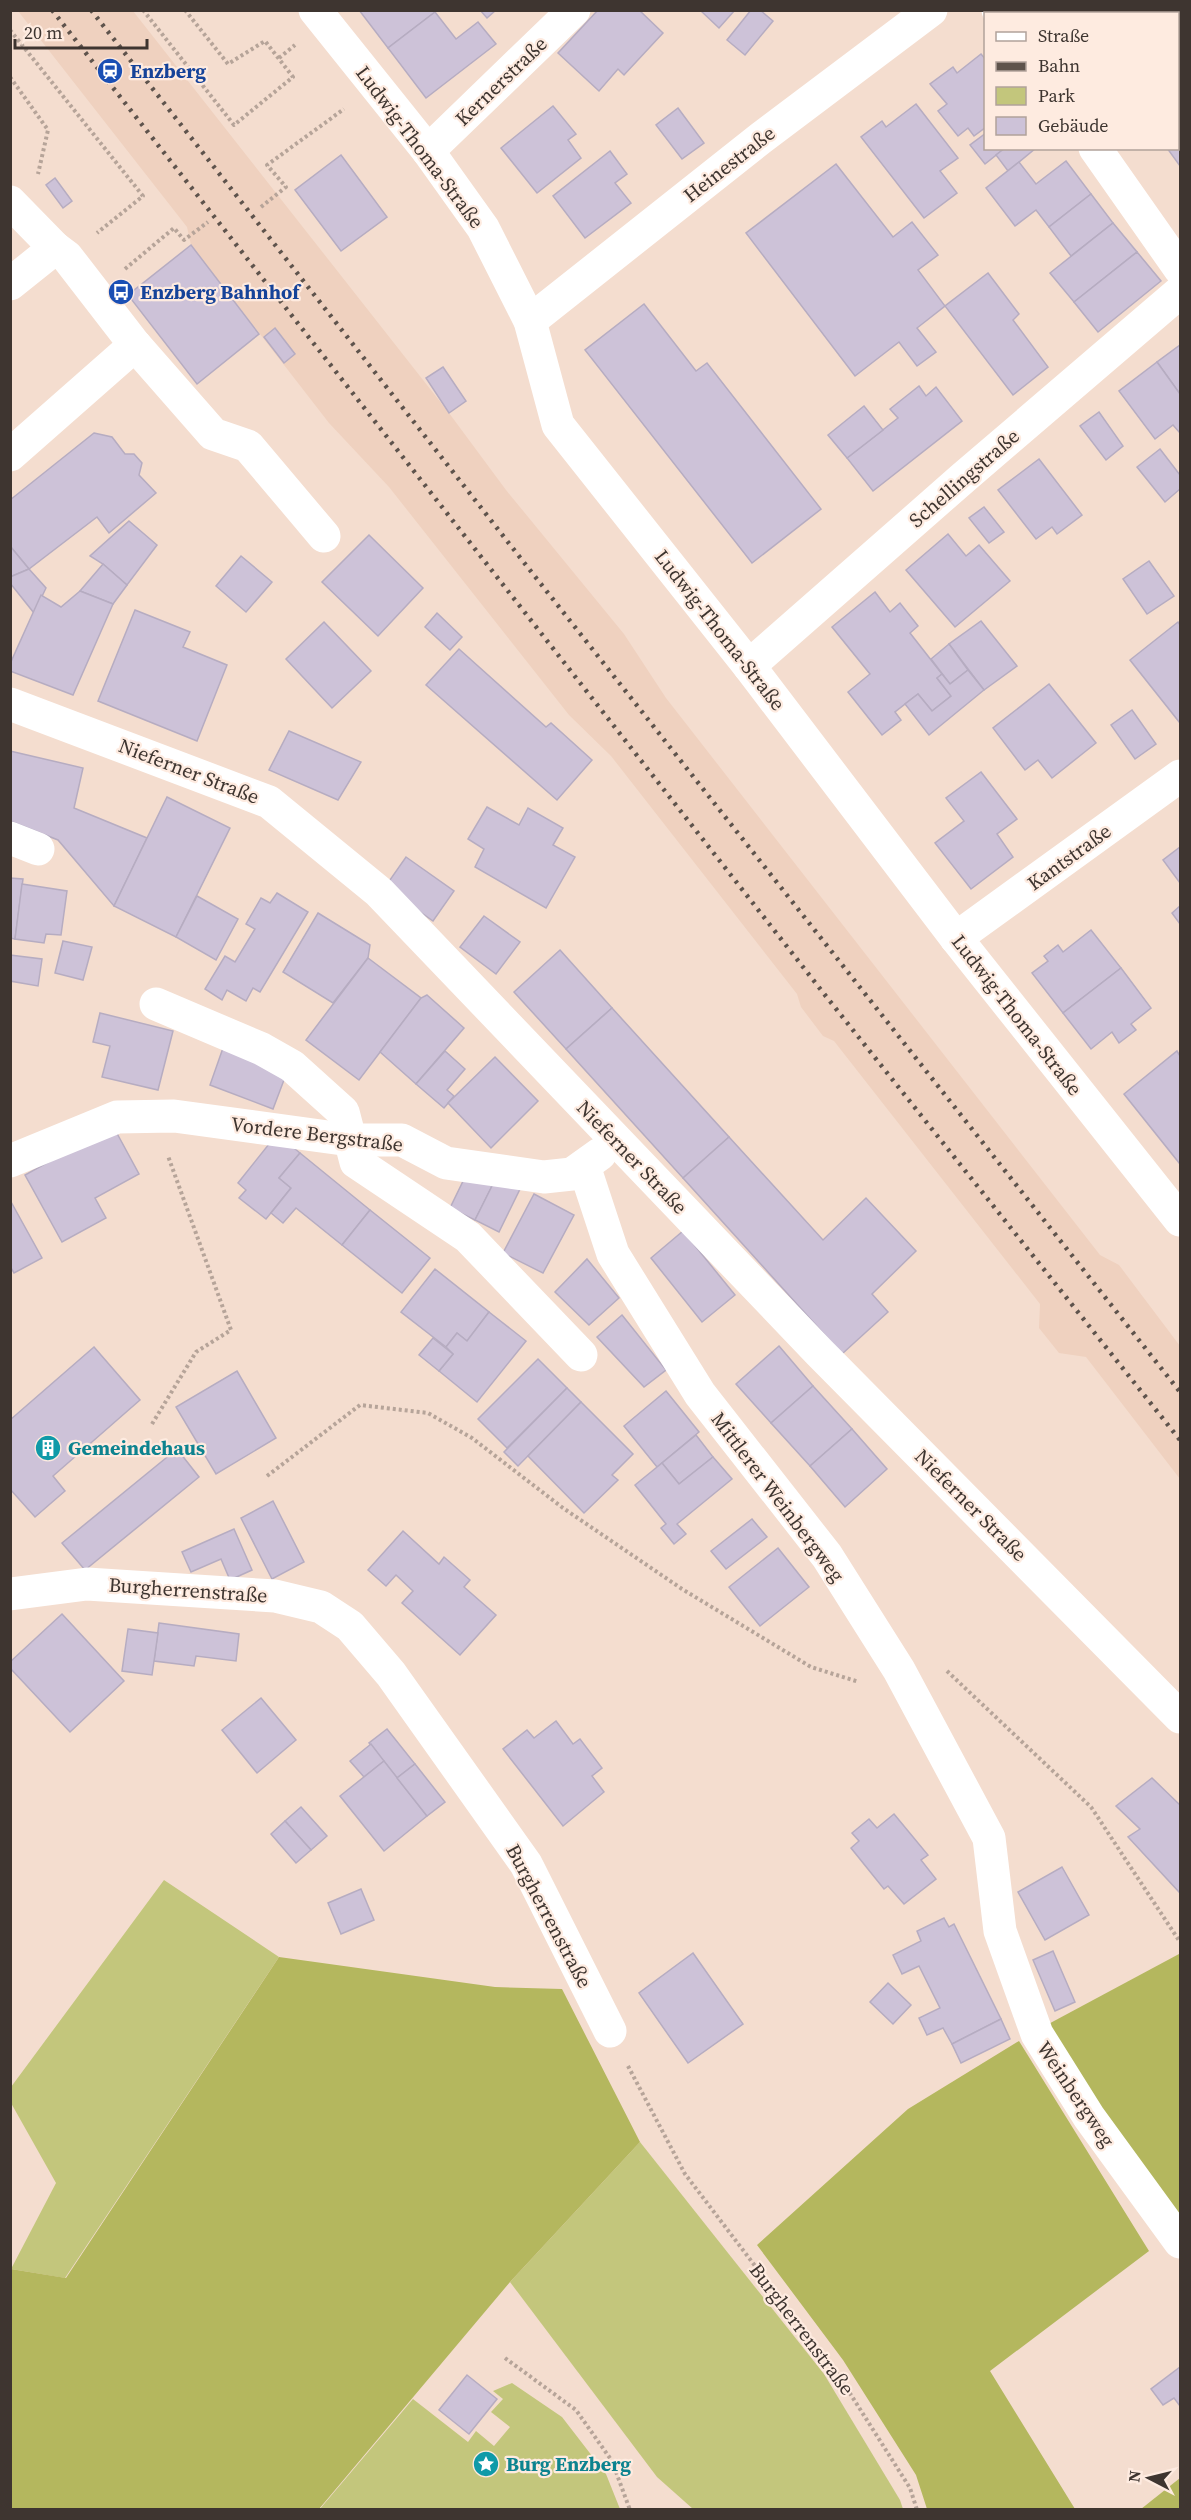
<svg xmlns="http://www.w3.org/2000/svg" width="1191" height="2520" viewBox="0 0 1191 2520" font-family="'Source Serif 4',serif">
<rect width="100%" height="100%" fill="#f4ddcf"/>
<!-- built -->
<polygon fill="#efd1bf" points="18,11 133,11 449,413 506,490 624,634 666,698 1100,1255 1119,1265 1180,1346 1180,1479 1086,1357 1059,1353 1039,1328 1040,1304 834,1041 823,1036 801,1007 797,994 611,756 569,715 389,487 329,423 191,245 187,227"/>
<!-- green -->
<g fill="#c3c67c">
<polygon points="164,1880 279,1957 65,2278 11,2269 56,2183 11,2103 11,2087"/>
<polygon points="640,2142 824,2374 900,2500 903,2509 693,2509 657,2477 510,2282"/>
<polygon points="512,2383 562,2417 606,2474 620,2509 319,2510 413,2399 468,2442 476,2431 494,2446 510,2427 491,2412 503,2399 493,2391"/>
</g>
<!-- forest -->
<g fill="#b4b75e">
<polygon points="1179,1954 1180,1956 1180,2228 1041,2028"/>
<polygon points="279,1957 495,1987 562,1989 640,2142 510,2282 319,2509 11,2509 11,2269 66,2278"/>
<polygon points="1019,2041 1149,2251 990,2371 1075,2509 927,2509 916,2475 843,2360 757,2245 908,2109"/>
<polygon points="1180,2478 1180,2509 1141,2509"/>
</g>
<!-- building -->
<g fill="#cdc2d8" stroke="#b6acc1" stroke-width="1.5">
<polygon points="359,10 434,10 435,12 388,48"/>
<polygon points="480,10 496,10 487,18"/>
<polygon points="598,10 639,10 663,33 624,75 618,69 599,91 558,53"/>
<polygon points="700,10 735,10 719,28"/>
<polygon points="751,10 760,10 773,21 745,55 727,40"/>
<polygon points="1090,10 1120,10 1116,14 1092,14"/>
<polygon points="1120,10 1157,10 1153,14 1116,14"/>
<polygon points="435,12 456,39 478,22 496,44 426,98 388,48"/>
<polygon points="1180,27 1180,101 1178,103 1178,29"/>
<polygon points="981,54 986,60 986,127 974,136 968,128 958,136 938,111 947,104 930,84 953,67 957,73"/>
<polygon points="916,104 958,158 940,171 957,193 924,218 861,137 882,121 886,127"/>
<polygon points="553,106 576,134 568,140 581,158 537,193 501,148"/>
<polygon points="678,108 704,143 682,159 656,125"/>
<polygon points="986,133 986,148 1005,148 985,164 970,145"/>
<polygon points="1180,135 1180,166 1167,148 1178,148 1178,137"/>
<polygon points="1005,148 1036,148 1008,171 996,155"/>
<polygon points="610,151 627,174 615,183 631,203 585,238 553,196"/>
<polygon points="341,155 387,217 341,251 295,190"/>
<polygon points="1066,161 1091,194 1049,227 1036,210 1015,226 986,188 1019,162 1036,184"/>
<polygon points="836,164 893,237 912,222 938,255 918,270 945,306 917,328 936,352 917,366 899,342 855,376 746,233"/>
<polygon points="55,178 72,201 63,208 46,185"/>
<polygon points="1091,194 1113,223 1071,256 1049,227"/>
<polygon points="1113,223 1137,252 1074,302 1050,273"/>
<polygon points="191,245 259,334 197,384 128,295"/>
<polygon points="1137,252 1161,281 1098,332 1074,302"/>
<polygon points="988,273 1019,314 1013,320 1048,367 1013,395 945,306"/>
<polygon points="644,304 696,371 707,363 821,509 752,563 585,350"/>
<polygon points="275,328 295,354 284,363 264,337"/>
<polygon points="1180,345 1180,394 1157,362"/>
<polygon points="1157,362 1180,394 1180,433 1173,425 1155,439 1119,391"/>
<polygon points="443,367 466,401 449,413 426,378"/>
<polygon points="919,386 926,396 936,387 962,421 873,491 847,458 898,418 890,409"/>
<polygon points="864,406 883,430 847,458 828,435"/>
<polygon points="1099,412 1123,446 1106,460 1080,426"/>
<polygon points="94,433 112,437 125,454 134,454 142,463 139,475 156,493 109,533 97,517 29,569 10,546 10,500"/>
<polygon points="1160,449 1180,475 1180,489 1165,502 1137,467"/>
<polygon points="1039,459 1082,515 1057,534 1052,527 1036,539 998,490"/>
<polygon points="984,507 1004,532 989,543 969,518"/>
<polygon points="129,521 157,545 127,585 103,564 90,556"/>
<polygon points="948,534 966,556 979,545 1010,581 955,627 906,570"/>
<polygon points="369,535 423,588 378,636 322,582"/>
<polygon points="10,546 29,569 10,577"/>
<polygon points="241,556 272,582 246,612 216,586"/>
<polygon points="1149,561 1174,596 1147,614 1123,579"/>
<polygon points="103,564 127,585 113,604 80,591"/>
<polygon points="29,569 46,588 34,613 10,583 10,577"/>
<polygon points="80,591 113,604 73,695 10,671 10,664 41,595 61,607"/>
<polygon points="875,592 890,612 900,603 918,626 910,633 942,674 937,678 951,696 932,711 918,694 895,712 901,720 882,735 848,692 870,674 832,627"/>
<polygon points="135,610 190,632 183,647 227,665 197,741 98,701"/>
<polygon points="437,613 462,637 450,650 425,627"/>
<polygon points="981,621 1017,666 984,690 949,644"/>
<polygon points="324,622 371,671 332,708 286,659"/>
<polygon points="1178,622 1180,625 1180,723 1130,660"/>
<polygon points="949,644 968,670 950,684 931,659"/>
<polygon points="459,649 546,727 551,723 592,760 557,800 426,685"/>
<polygon points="968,670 984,690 929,735 905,704 918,694 932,711 951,696 937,678 942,674 950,684"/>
<polygon points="1049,684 1096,743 1052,778 1038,760 1025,770 993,728"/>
<polygon points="1132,710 1156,744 1135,759 1111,725"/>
<polygon points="289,731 361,762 338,800 269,770"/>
<polygon points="10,751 83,768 74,808 147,838 114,906 58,840 10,821"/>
<polygon points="981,772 1017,819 997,834 1013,857 971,889 935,843 964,821 946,798"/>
<polygon points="167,797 230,828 176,937 114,906"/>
<polygon points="487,807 519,825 528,808 563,828 553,845 575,857 546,908 475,867 484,849 468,839"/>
<polygon points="1180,847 1180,883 1163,860"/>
<polygon points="406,857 454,891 433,921 385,887"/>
<polygon points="10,878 23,879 15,939 10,938"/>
<polygon points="22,884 67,891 61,935 46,934 44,943 15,939"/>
<polygon points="277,893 308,912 260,992 253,988 246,1001 227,990 222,1000 205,989 225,956 235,962 255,929 246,924 261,898 270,903"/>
<polygon points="197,896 238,919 216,960 176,937"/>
<polygon points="1180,906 1180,924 1172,913"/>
<polygon points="318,913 370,945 368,958 333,1003 283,972"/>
<polygon points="484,916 520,942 496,974 460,947"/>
<polygon points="1091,930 1121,968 1063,1013 1032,973 1048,961 1044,956 1058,945 1063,952"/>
<polygon points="63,941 92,947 83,980 55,973"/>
<polygon points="560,950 612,1008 566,1049 514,992"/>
<polygon points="10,955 42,959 38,986 10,981"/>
<polygon points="368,958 421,998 359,1080 306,1040"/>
<polygon points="1121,968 1151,1008 1131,1024 1136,1030 1119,1043 1112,1032 1091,1049 1063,1013"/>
<polygon points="427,995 464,1028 416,1084 380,1052 421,998"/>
<polygon points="612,1008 729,1137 683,1178 566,1049"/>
<polygon points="100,1013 173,1031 158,1090 102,1077 110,1046 93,1042"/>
<polygon points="223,1048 287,1072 273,1109 210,1085"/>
<polygon points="445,1051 465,1069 447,1090 454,1096 444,1108 416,1084"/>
<polygon points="1177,1051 1180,1056 1180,1164 1124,1094"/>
<polygon points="495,1057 538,1101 491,1148 448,1103"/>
<polygon points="113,1126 139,1174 95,1198 106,1218 62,1242 25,1175"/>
<polygon points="277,1134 300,1153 279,1178 291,1188 266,1219 239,1198 246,1190 238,1183"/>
<polygon points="729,1137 823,1240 866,1198 916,1251 872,1294 888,1312 842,1354 683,1178"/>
<polygon points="300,1153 370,1210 342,1245 296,1208 283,1223 271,1213 291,1188 279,1178"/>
<polygon points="467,1173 492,1186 475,1220 450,1208"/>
<polygon points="497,1176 521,1187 499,1232 475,1220"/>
<polygon points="534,1194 574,1215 543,1273 503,1253"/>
<polygon points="10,1200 42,1258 14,1273 10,1266"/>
<polygon points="370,1210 430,1258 402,1293 342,1245"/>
<polygon points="683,1231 735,1295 702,1322 651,1258"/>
<polygon points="587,1259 619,1298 589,1325 555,1292"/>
<polygon points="435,1269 489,1312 467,1341 457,1333 446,1347 401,1312"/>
<polygon points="489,1312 526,1341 477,1402 439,1371 453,1354 446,1347 457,1333 467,1341"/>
<polygon points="622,1315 666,1370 644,1387 597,1337"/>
<polygon points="433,1338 453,1354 439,1371 419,1355"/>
<polygon points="779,1346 813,1386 771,1423 736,1384"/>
<polygon points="94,1347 140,1400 53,1476 65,1491 35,1517 10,1489 10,1420"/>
<polygon points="538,1359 567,1388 507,1448 478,1419"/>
<polygon points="237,1371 276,1438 216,1474 176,1407"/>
<polygon points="813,1386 852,1429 810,1466 771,1423"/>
<polygon points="567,1388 581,1402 518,1466 504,1452"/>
<polygon points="666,1391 699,1432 657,1467 624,1426"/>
<polygon points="581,1402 633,1454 612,1475 618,1480 584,1513 528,1456"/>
<polygon points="852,1429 887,1469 845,1507 810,1466"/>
<polygon points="696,1435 713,1457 679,1484 662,1463"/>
<polygon points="177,1449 199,1477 85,1570 62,1543"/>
<polygon points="713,1457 732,1479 677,1524 686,1534 674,1544 661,1528 666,1524 635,1485 662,1463 679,1484"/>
<polygon points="273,1501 304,1562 272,1579 241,1518"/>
<polygon points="752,1519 767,1537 726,1569 711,1551"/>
<polygon points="234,1529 252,1570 230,1580 221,1559 191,1572 182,1552"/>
<polygon points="403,1531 439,1564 444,1557 470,1580 464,1587 496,1615 460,1655 402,1603 413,1591 396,1575 386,1586 368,1570"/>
<polygon points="778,1548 809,1587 760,1626 729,1587"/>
<polygon points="62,1614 124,1681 70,1732 10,1668 10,1662"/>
<polygon points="159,1623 239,1634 236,1661 196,1656 194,1666 154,1661"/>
<polygon points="128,1629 158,1633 152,1675 122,1671"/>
<polygon points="261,1698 296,1740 257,1773 222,1730"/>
<polygon points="556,1721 573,1744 580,1739 602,1768 592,1776 604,1792 563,1826 503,1749 527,1730 534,1738"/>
<polygon points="387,1729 415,1764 397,1778 369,1743"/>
<polygon points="371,1744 384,1761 364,1777 350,1761"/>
<polygon points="384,1761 427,1816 384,1851 340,1796"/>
<polygon points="415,1764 445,1802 427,1816 397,1778"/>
<polygon points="1152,1778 1180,1805 1180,1893 1128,1837 1140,1829 1116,1806"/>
<polygon points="301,1807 327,1836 311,1850 285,1821"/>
<polygon points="894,1814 928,1855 921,1860 936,1879 904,1904 888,1886 884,1889 851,1848 859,1841 852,1833 869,1819 877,1828"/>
<polygon points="285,1821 311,1850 296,1863 271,1834"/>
<polygon points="1062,1867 1089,1915 1045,1940 1018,1892"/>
<polygon points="361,1889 374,1920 341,1934 328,1903"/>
<polygon points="944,1918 949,1927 954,1924 1001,2019 952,2044 943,2028 927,2035 919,2018 940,2008 919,1966 902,1974 893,1955 921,1941 917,1931"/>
<polygon points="1053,1951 1075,2002 1055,2011 1033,1960"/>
<polygon points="693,1953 743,2024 688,2063 639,1993"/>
<polygon points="888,1983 911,2005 893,2024 870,2002"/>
<polygon points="1001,2019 1010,2039 961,2063 952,2044"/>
<polygon points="1180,2367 1180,2406 1174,2398 1163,2405 1151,2389"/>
<polygon points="467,2375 497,2399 469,2434 439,2410"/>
</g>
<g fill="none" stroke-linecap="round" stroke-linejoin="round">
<!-- path -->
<g stroke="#b6a499" stroke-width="4" stroke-dasharray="3 3" stroke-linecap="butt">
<polyline points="143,10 234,125 293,77 265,41 228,64 185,10"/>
<polyline points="10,30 143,196 97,233"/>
<polyline points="279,58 295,45"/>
<polyline points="10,77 48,130 38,174"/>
<polyline points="261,207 286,187 267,165 344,109"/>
<polyline points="125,269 174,228 184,240 208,222"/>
<polyline points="152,1424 196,1352 231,1330 168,1156"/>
<polyline points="267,1476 360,1405 428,1413 472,1438 563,1508 682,1589 811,1667 859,1682"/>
<polyline points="947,1671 1091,1807 1180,1942"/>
<polyline points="628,2066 685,2174 839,2376 910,2488 917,2510"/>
<polyline points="505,2358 576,2410 612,2461 630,2510"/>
</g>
<!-- minor -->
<g stroke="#fff" stroke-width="33">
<polyline points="315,10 428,151 483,228 530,321 558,425 749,666 956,938 1180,1220"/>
<polyline points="998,10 1000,14"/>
<polyline points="1095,148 1180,269"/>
<polyline points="428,151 574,10"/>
<polyline points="10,202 55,248 67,257 135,345 213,434 248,446 324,536"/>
<polyline points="10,284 55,248"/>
<polyline points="530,321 761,138 931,10"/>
<polyline points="10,455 135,345"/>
<polyline points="749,666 963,478 1180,292"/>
<polyline points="10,704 269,802 379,892 820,1353 1180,1717"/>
<polyline points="10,838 38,849"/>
<polyline points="956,938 1180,776"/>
<polyline points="156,1004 262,1049 292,1066 343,1112 356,1162 468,1237 581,1355"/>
<polyline points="10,1161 117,1117 174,1116 350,1140 402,1140 446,1163 544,1177 572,1174 600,1154"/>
<polyline points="584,1166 613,1254 700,1394 827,1556 899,1670 989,1838 1000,1931 1037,2034 1089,2117 1180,2242"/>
<polyline points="10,1594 87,1584 275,1596 321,1607 350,1626 391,1674 526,1864 610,2031"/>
</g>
<!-- rail -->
<g stroke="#5e534c" stroke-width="4.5" stroke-dasharray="3 6" stroke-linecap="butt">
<polyline points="52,10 825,995 1180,1440"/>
<polyline points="91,10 533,574 1180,1392"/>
</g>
</g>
<!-- icons -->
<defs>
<g id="station-disc" transform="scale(1.35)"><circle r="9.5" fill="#1a4fb4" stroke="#feebe0"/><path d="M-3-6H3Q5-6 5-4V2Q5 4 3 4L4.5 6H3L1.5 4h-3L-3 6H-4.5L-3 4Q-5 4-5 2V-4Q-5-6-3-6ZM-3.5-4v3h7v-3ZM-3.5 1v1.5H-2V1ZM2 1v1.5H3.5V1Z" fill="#fff"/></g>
<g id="bus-disc" transform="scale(1.35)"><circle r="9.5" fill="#1a4fb4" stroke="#feebe0"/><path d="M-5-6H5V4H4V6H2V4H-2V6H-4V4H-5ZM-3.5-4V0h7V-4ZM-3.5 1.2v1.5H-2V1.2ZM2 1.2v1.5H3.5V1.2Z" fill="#fff"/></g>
<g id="building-disc" transform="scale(1.35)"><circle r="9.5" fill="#0f9aa8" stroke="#feebe0"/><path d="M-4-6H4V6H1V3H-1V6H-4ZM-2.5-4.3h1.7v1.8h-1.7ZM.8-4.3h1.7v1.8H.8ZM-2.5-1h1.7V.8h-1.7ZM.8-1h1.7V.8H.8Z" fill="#fff"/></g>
<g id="sight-disc" transform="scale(1.35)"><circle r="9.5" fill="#0f9aa8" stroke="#feebe0"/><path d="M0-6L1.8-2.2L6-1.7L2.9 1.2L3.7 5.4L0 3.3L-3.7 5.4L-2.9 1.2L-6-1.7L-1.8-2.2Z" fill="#fff"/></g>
</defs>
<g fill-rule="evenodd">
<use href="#station-disc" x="110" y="71"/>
<use href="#bus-disc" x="121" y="292"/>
<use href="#building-disc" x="48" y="1448"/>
<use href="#sight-disc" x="486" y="2464"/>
</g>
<g text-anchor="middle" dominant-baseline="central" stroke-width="4.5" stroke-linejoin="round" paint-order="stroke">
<!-- transit labels -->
<g font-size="20" font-weight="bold" fill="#164399" stroke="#feebe0" text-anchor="start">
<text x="130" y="71">Enzberg</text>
<text x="140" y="292">Enzberg Bahnhof</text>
</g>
<!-- street labels -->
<g font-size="20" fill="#3e3530" stroke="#feebe0">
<text transform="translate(501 81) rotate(-44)">Kernerstraße</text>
<text transform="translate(420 147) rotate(53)">Ludwig-Thoma-Straße</text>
<text transform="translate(729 164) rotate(-38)">Heinestraße</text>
<text transform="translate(964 478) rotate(-41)">Schellingstraße</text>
<text transform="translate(720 630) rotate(52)">Ludwig-Thoma-Straße</text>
<text transform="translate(189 771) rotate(21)">Nieferner Straße</text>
<text transform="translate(1069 857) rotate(-36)">Kantstraße</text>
<text transform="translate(1017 1015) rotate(52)">Ludwig-Thoma-Straße</text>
<text transform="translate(317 1134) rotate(7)">Vordere Bergstraße</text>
<text transform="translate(632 1157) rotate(46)">Nieferner Straße</text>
<text transform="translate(778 1497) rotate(53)">Mittlerer Weinbergweg</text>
<text transform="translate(971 1505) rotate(45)">Nieferner Straße</text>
<text transform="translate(188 1590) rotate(4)">Burgherrenstraße</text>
<text transform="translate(549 1916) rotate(62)">Burgherrenstraße</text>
<text transform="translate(1076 2094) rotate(56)">Weinbergweg</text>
<text transform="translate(802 2329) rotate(53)">Burgherrenstraße</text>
</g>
<!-- culture labels -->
<g font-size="20" font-weight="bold" fill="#0d838f" stroke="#feebe0" text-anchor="start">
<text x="68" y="1448">Gemeindehaus</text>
<text x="506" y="2464">Burg Enzberg</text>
</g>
</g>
<!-- border -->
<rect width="1191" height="2520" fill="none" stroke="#3e3530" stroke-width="24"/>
<!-- legend -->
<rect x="984" y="12" width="195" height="138" fill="#feebe0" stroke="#b1a29a" stroke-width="1.5"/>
<rect x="996" y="32" width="30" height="9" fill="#ffffff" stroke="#b1a29a" stroke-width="1.5"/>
<text x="1038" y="42" font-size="18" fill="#3e3530">Straße</text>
<rect x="996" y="62" width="30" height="9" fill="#5e534c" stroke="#b1a29a" stroke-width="1.5"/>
<text x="1038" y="72" font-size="18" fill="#3e3530">Bahn</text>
<rect x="996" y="87" width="30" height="18" fill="#c3c67c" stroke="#b1a29a" stroke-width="1.5"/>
<text x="1038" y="102" font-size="18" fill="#3e3530">Park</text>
<rect x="996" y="117" width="30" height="18" fill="#cdc2d8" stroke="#b1a29a" stroke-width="1.5"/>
<text x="1038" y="132" font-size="18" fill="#3e3530">Gebäude</text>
<!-- north arrow -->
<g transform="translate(1149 2478) rotate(277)" stroke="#feebe0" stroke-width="4.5" paint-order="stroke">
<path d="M0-4.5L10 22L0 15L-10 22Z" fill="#3e3530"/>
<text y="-9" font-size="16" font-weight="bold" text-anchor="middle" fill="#3e3530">N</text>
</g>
<!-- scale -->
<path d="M15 39v9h132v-9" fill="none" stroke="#3e3530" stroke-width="3"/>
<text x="24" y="39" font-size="18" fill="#3e3530" stroke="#feebe0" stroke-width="4.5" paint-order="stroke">20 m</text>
</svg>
